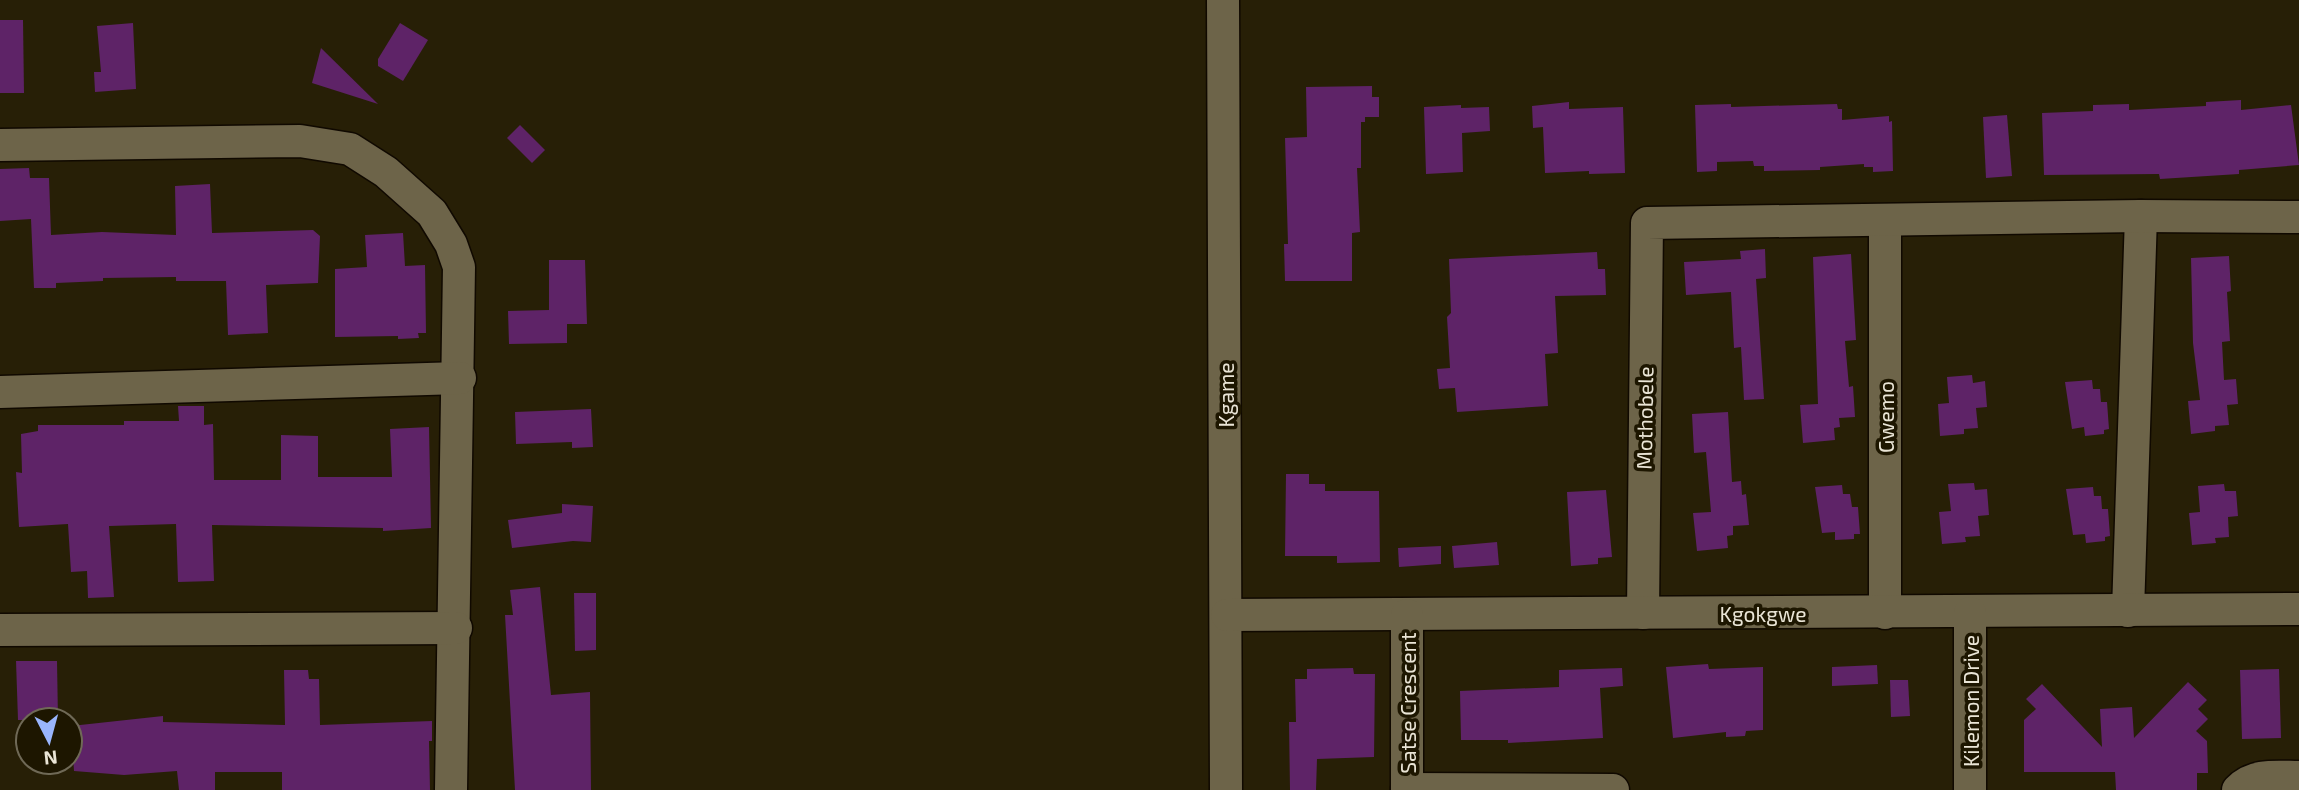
<svg xmlns="http://www.w3.org/2000/svg" width="2299" height="790" viewBox="0 0 2299 790" font-family="'Exo 2',sans-serif">
<rect width="100%" height="100%" fill="#271f06"/>
<!-- building -->
<g fill="#5e2367">
<polygon points="0,20 23,20 24,93 0,93"/>
<polygon points="133,23 136,89 95,92 94,72 101,72 97,26"/>
<polygon points="400,23 428,40 403,81 378,66 378,59"/>
<polygon points="321,48 378,104 312,83"/>
<polygon points="1372,86 1372,97 1379,97 1379,117 1365,117 1365,122 1361,122 1361,168 1357,168 1360,232 1352,233 1352,281 1285,281 1284,244 1288,244 1285,138 1307,137 1306,87"/>
<polygon points="2241,100 2241,110 2291,105 2299,165 2239,170 2239,174 2160,179 2159,174 2044,175 2042,113 2093,111 2093,105 2129,104 2129,110 2206,106 2206,102"/>
<polygon points="1569,102 1569,109 1623,107 1625,173 1589,174 1589,171 1545,173 1543,127 1533,128 1532,106"/>
<polygon points="1731,104 1731,107 1837,104 1838,109 1842,109 1842,120 1889,116 1889,122 1892,121 1893,171 1873,172 1873,167 1864,167 1864,164 1820,167 1820,170 1764,171 1764,166 1754,166 1753,161 1717,162 1717,171 1697,172 1695,105"/>
<polygon points="1461,105 1461,108 1489,107 1490,131 1462,133 1463,172 1426,174 1424,107"/>
<polygon points="2007,115 2012,176 1986,178 1983,117"/>
<polygon points="520,125 545,150 532,163 507,138"/>
<polygon points="29,168 30,178 49,178 51,235 102,232 176,235 175,186 210,184 212,233 313,230 320,236 318,283 266,285 268,333 228,335 226,281 176,281 176,277 103,278 103,281 56,283 56,288 34,288 31,219 0,221 0,169"/>
<polygon points="403,233 405,266 425,265 426,333 418,333 419,338 398,339 398,336 335,337 335,269 367,267 365,235"/>
<polygon points="1765,249 1766,278 1756,279 1764,399 1744,400 1741,347 1734,348 1731,292 1686,295 1684,262 1741,259 1740,251"/>
<polygon points="1597,252 1598,269 1605,269 1606,295 1555,296 1558,353 1545,354 1548,406 1457,412 1455,388 1439,389 1437,369 1450,368 1447,317 1451,313 1449,259"/>
<polygon points="1851,254 1856,340 1845,341 1849,387 1853,386 1855,417 1839,418 1840,427 1834,428 1835,440 1803,443 1800,405 1818,404 1813,257"/>
<polygon points="2229,256 2231,291 2227,292 2230,341 2222,342 2224,380 2236,379 2238,404 2227,405 2229,425 2215,426 2215,431 2191,434 2188,401 2200,400 2193,343 2191,258"/>
<polygon points="549,260 585,260 587,324 567,324 567,343 509,344 508,311 549,310"/>
<polygon points="1972,375 1973,383 1985,381 1987,407 1976,408 1978,428 1964,429 1964,434 1940,436 1938,404 1949,403 1947,377"/>
<polygon points="2092,380 2093,389 2100,389 2101,402 2107,402 2109,429 2104,430 2104,434 2085,436 2084,427 2072,429 2065,382"/>
<polygon points="178,406 204,406 204,425 213,424 214,480 281,480 281,435 318,436 318,477 392,477 390,429 429,427 431,528 383,531 383,528 212,525 214,581 178,582 176,524 109,526 114,597 88,598 87,571 71,572 68,524 19,527 16,472 22,473 21,434 38,431 38,425 124,425 124,421 179,421"/>
<polygon points="591,409 593,447 572,448 572,442 516,444 515,412"/>
<polygon points="1728,412 1732,482 1741,481 1742,495 1746,494 1749,525 1733,526 1733,535 1727,536 1728,548 1697,551 1693,513 1711,512 1706,452 1694,453 1692,414"/>
<polygon points="1286,474 1309,474 1309,484 1325,484 1325,491 1379,491 1380,562 1337,563 1337,556 1285,556"/>
<polygon points="1974,483 1975,490 1987,489 1989,515 1978,516 1980,536 1965,537 1966,542 1942,544 1939,512 1951,511 1948,484"/>
<polygon points="2224,484 2225,491 2236,491 2238,516 2228,517 2229,537 2215,538 2216,543 2192,545 2189,513 2200,512 2198,486"/>
<polygon points="1842,485 1843,494 1850,494 1852,507 1858,507 1860,534 1854,534 1854,539 1835,540 1835,532 1822,533 1815,487"/>
<polygon points="2093,487 2094,496 2101,496 2102,509 2108,509 2110,536 2105,537 2105,541 2086,543 2085,534 2073,535 2066,489"/>
<polygon points="1606,490 1612,557 1598,558 1598,564 1571,566 1567,492"/>
<polygon points="562,504 593,506 591,542 573,541 512,548 508,520 562,513"/>
<polygon points="1497,542 1499,565 1454,568 1452,546"/>
<polygon points="1441,546 1441,564 1399,567 1398,548"/>
<polygon points="540,587 551,695 590,692 591,790 515,790 505,615 513,615 510,590"/>
<polygon points="574,593 596,593 596,650 575,651"/>
<polygon points="16,661 57,661 58,720 18,720"/>
<polygon points="1708,664 1709,669 1763,667 1763,730 1746,731 1745,736 1726,737 1726,732 1673,738 1666,667"/>
<polygon points="1877,665 1878,684 1832,686 1832,667"/>
<polygon points="1353,668 1354,674 1375,674 1374,757 1317,759 1316,790 1290,790 1289,722 1296,722 1295,679 1307,679 1307,669"/>
<polygon points="1622,668 1623,686 1600,688 1603,738 1508,743 1508,740 1461,740 1460,691 1559,687 1559,670"/>
<polygon points="2279,669 2281,738 2242,739 2240,670"/>
<polygon points="284,670 308,670 309,679 319,679 320,725 432,721 432,741 429,741 430,790 282,790 282,772 215,772 215,790 179,790 177,771 124,775 74,771 71,726 163,716 163,722 285,725"/>
<polygon points="1890,680 1908,680 1910,716 1891,717"/>
<polygon points="2188,682 2207,700 2198,709 2208,719 2196,731 2207,741 2208,773 2197,773 2197,790 2116,790 2115,772 2024,772 2024,720 2036,709 2026,699 2042,684 2102,747 2100,709 2132,707 2134,738"/>
</g>
<g fill="none" stroke-linecap="round" stroke-linejoin="round">
<!-- minor casing -->
<g stroke="#100900" stroke-width="35">
<g id="minor">
<polyline points="1223,0 1226,790"/>
<polyline points="0,145 300,141 350,149 386,172 432,213 451,244 459,267 451,790"/>
<polyline points="1885,221 1885,613"/>
<polyline points="0,392 460,378"/>
<polyline points="2128,611 2141,216"/>
<polyline points="1643,613 1647,223 2141,216 2299,217"/>
<polyline points="1227,615 2299,609"/>
<polyline points="0,630 456,628"/>
<polyline points="1407,789 1613,790"/>
<polyline points="1407,790 1407,615"/>
<polyline points="1970,790 1970,613"/>
<path d="M 2238,790 C 2254,773 2278,777 2299,777"/>
</g>
</g>
<!-- minor -->
<use href="#minor" stroke="#6d6449" stroke-width="32"/>
</g>
<g text-anchor="middle" dominant-baseline="central" stroke-width="7" stroke-linejoin="round" paint-order="stroke">
<!-- street labels -->
<g font-size="21" fill="#eae5d6" stroke="#1d1600">
<text transform="translate(1225 395) rotate(-90)">Kgame</text>
<text transform="translate(1885 417) rotate(-90)">Gwemo</text>
<text transform="translate(1644 418) rotate(-89)">Mothobele</text>
<text x="1763" y="613">Kgokgwe</text>
<text transform="translate(1970 701) rotate(-90)">Kilemon Drive</text>
<text transform="translate(1407 703) rotate(-90)">Satse Crescent</text>
</g>
</g>
<!-- north arrow -->
<g transform="translate(49 741) rotate(174)"><circle r="33" fill="#1d1600" stroke="#6f6956" stroke-width="2"/>
<path d="M0-5L12 26L0 18L-12 26Z" fill="#99b5fd"/>
<text y="-10" font-size="19" font-weight="bold" text-anchor="middle" fill="#eae5d6">N</text>
</g>
</svg>
